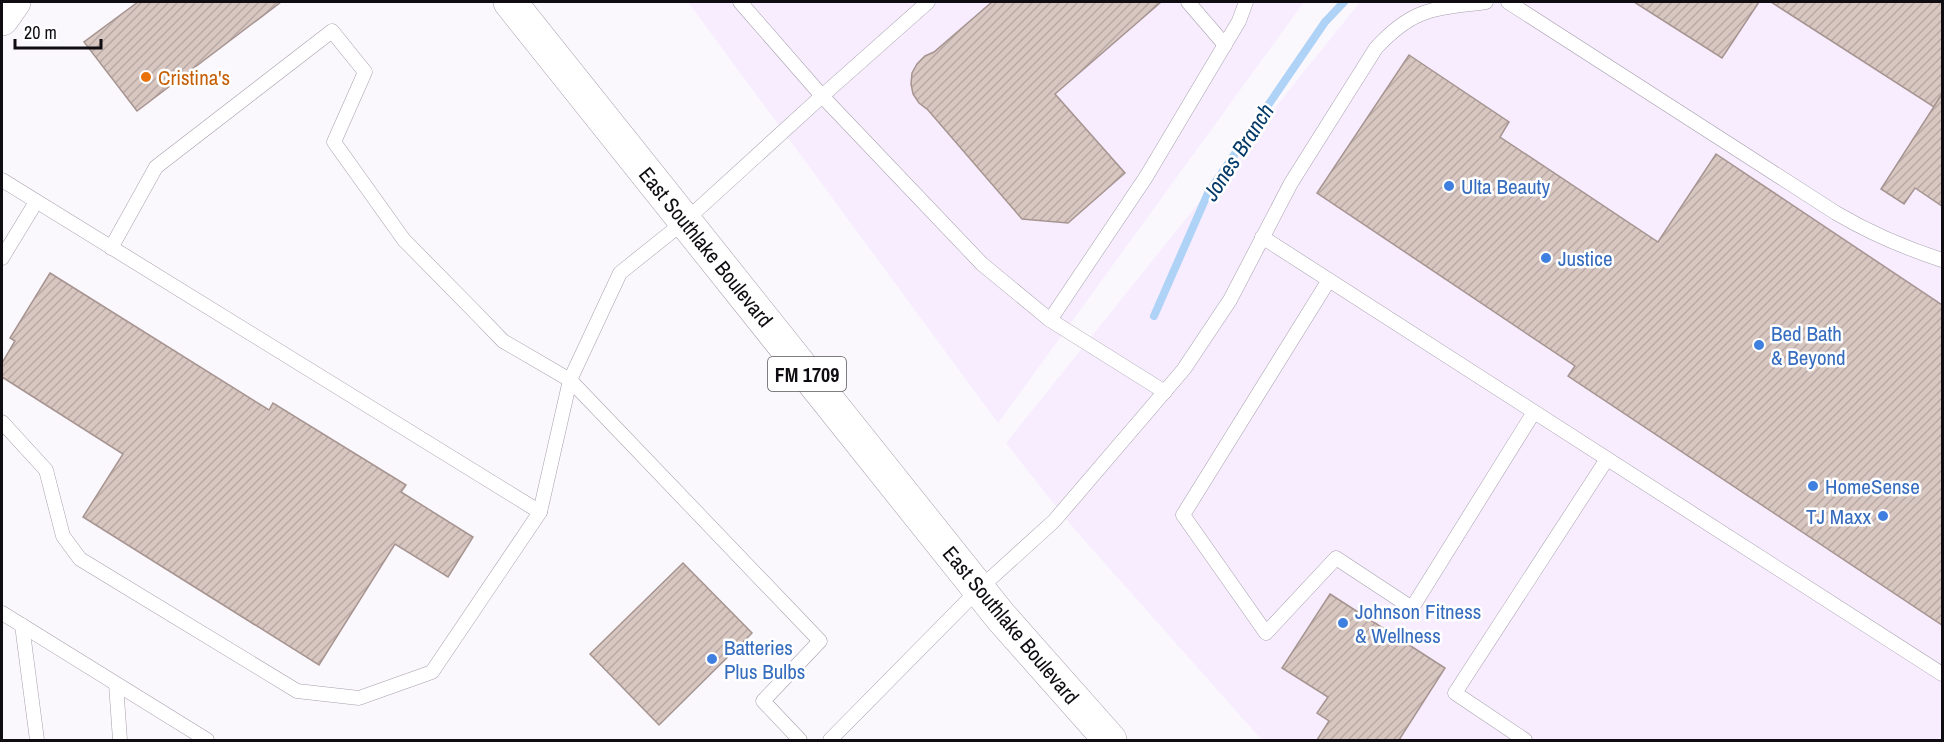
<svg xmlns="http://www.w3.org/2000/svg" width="1944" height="742" viewBox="0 0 1944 742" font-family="'Archivo Narrow',sans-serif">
<defs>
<pattern id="building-hatch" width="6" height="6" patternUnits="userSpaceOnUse" patternTransform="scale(1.5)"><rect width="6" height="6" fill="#d8c6c1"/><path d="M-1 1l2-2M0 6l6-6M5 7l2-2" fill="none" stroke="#b8a9a5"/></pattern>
</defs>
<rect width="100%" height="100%" fill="#faf7fd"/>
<!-- built -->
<g fill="#f7edff">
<polygon points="688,2 1304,2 998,423"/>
<polygon points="1360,2 1942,2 1942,740 1262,740 1070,524 1006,443"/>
</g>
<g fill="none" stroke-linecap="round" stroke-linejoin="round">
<!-- stream -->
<polyline stroke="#afd2f7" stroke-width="8" points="1154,316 1208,193 1325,22 1344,2"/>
</g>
<!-- building -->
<g fill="url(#building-hatch)" stroke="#a69490" stroke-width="1.5">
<polygon points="138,2 281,2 137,111 84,42"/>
<polygon points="992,2 1161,2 1055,94 1125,173 1068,223 1022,219 928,110 919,103 913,94 911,84 912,73 917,64 925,56 934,52"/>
<polygon points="1634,2 1759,2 1722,58"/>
<polygon points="1771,2 1942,2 1942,94 1934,107"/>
<polygon points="1409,55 1509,122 1500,137 1658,242 1716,154 1942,305 1942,625 1568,376 1575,366 1317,193"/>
<polygon points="1942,94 1942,206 1915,188 1904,204 1881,189"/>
<polygon points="50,273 269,410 273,403 406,485 401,492 473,537 448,577 395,544 319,665 83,517 123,454 2,377 2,363 15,341 10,338"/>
<polygon points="683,563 752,633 659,725 590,654"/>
<polygon points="1330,594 1445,668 1399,740 1317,740 1329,721 1317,713 1328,697 1282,668"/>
</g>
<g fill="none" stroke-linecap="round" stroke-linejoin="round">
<!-- service casing -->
<g stroke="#a79fad" stroke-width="15">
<g id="service">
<polyline points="928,2 822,96 982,264 1050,320 1146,177 1239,21 1246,2"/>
<polyline points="1188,2 1225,45"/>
<path d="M 1508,2 L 1836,213 C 1870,233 1905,248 1942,260"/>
<polyline points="2,180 540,512 432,672 359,698 297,691 80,559 63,536 46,470 2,422"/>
<polyline points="1262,237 1942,674"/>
<polyline points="111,248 156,167 332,31 365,72 334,142 404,240 474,311 503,341 570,380 620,273 685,221 822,96 740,2"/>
<polyline points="2,258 36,202"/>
<polyline points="1329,280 1183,515 1266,633 1336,558 1412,608 1534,412"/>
<polyline points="1050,320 1165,392"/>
<polyline points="570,380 820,641 763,701 800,740"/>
<polyline points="540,512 570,380"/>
<polyline points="2,613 207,740"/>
<polyline points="22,625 37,740"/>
<polyline points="116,684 120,740"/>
<path d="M 830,740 L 979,589 L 1054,521 L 1184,369 L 1230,300 L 1291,183 L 1376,48 C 1414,7 1434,9 1486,2"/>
<polyline points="1525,740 1455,693 1607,459"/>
</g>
</g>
<!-- tertiary casing -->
<g stroke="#a79fad" stroke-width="34">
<polyline id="tertiary" points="2,19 14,2"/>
</g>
<!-- primary casing -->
<g stroke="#a79fad" stroke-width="34">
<polyline id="primary" points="510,2 1001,617 1110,740"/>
</g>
<!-- service -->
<use href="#service" stroke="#fff" stroke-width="14"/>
<!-- tertiary -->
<use href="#tertiary" stroke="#fff" stroke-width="33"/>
<!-- primary -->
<use href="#primary" stroke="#fff" stroke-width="33"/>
</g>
<!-- markers -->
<circle fill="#e8710a" stroke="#fff" stroke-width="2" cx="146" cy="77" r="6"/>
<g fill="#3f7fe0" stroke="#fff" stroke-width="2">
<circle cx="1449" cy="186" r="6"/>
<circle cx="1546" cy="258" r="6"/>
<circle cx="1759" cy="345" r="6"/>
<circle cx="1813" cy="486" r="6"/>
<circle cx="1883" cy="516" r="6"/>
<circle cx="1343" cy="623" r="6"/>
<circle cx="712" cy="659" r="6"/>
</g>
<g text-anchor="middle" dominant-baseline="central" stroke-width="5" stroke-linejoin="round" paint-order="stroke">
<!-- shield labels -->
<rect fill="#fff" stroke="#585659" stroke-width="1.5" x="768" y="357" width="78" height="34" rx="4.5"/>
<g font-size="20" font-weight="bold" fill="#100d12">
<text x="807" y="374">FM 1709</text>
</g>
<!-- food labels -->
<g font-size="21" fill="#c56008" stroke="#fff" text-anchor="start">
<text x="158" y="77">Cristina's</text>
</g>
<!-- shop labels -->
<g font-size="21" fill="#366cbe" stroke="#fff" text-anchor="start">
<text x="1461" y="186">Ulta Beauty</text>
<text x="1558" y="258">Justice</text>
<text x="1771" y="333">Bed Bath<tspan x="1771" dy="24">&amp; Beyond</tspan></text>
<text x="1825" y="486">HomeSense</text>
<text x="1871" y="516" text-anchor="end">TJ Maxx</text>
<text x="1355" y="611">Johnson Fitness<tspan x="1355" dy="24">&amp; Wellness</tspan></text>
<text x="724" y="647">Batteries<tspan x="724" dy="24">Plus Bulbs</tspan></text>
</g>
<!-- street labels -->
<g font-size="21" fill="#100d12" stroke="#fff">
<text transform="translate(706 247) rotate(51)">East Southlake Boulevard</text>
<text transform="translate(1011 625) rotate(50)">East Southlake Boulevard</text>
</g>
<!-- water labels -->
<g font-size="22" font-style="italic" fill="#043a68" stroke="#fff">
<text transform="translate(1238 152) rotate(-57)">Jones Branch</text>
</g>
</g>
<!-- border -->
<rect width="1944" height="742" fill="none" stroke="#100d12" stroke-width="6"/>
<!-- scale -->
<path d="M15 39v9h86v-9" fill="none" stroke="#100d12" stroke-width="3"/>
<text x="24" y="39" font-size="18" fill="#100d12" stroke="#ffffff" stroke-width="4.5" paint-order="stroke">20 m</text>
</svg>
